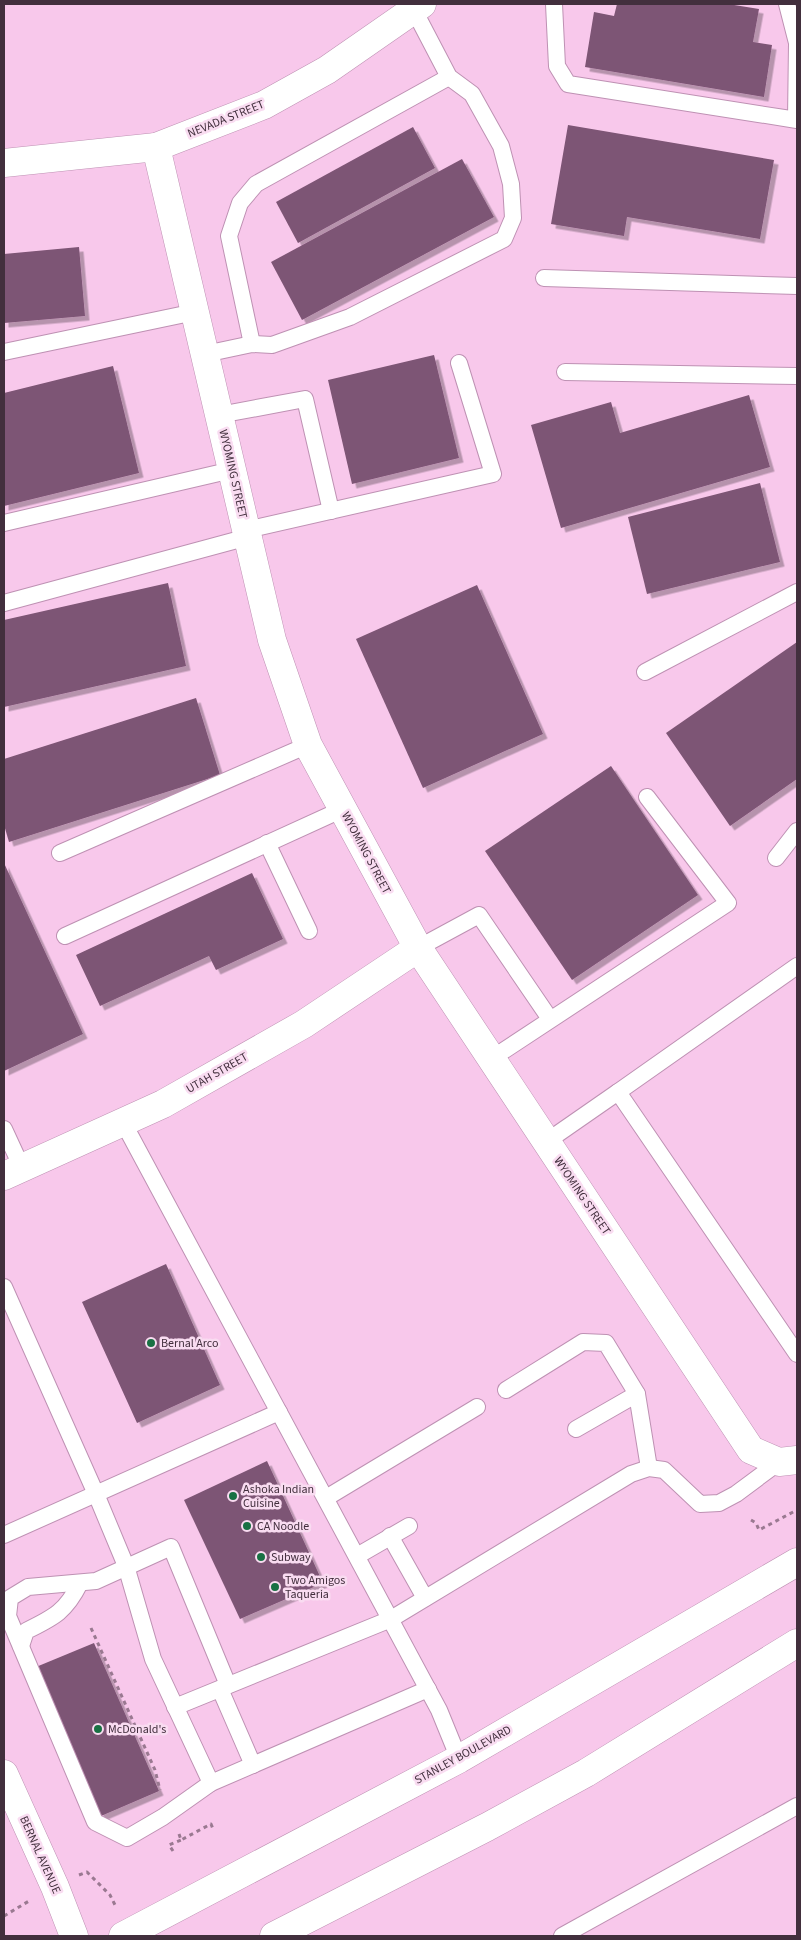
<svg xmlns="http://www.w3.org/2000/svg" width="801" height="1940" viewBox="0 0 801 1940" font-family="'Source Sans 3',sans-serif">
<defs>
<filter id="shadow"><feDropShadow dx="4.5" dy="4.5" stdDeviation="0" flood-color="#0004"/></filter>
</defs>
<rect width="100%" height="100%" fill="#f8c8eb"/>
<!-- building -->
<g fill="#7d5474" filter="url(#shadow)">
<polygon points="617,4 728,4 759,9 753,42 772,45 764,97 585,67 594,12 614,16"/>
<polygon points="568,125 774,160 760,239 627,217 624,236 551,224"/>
<polygon points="413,127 435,168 298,243 276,202"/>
<polygon points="462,159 494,217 302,320 271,262"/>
<polygon points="79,247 85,316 4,323 4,254"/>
<polygon points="434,355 459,458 352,484 328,380"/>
<polygon points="113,366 139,473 4,506 4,393"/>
<polygon points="749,395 770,467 561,528 531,425 611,402 620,433"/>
<polygon points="760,483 780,562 647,594 628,517"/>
<polygon points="168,583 186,666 4,707 4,620"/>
<polygon points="477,585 543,734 423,788 356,639"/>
<polygon points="797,642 797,779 730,826 666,733"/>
<polygon points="196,698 220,775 9,842 4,825 4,759"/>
<polygon points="611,766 698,895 572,980 485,851"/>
<polygon points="4,863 83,1034 4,1071"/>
<polygon points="252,873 283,939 216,970 209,956 100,1006 76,955"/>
<polygon points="166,1264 220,1385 137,1423 82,1302"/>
<polygon points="267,1461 323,1583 240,1619 184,1500"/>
<polygon points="94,1643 159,1791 101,1816 36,1667"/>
</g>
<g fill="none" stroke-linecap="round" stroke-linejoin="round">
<!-- service casing -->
<g stroke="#be91b3" stroke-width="18">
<g id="service">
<polyline points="554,4 557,66 568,84 797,120"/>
<polyline points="787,4 797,43 796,119"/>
<polyline points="544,278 797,286"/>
<polyline points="252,344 229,236 240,203 256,184 449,77"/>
<polyline points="4,352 195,312"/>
<polyline points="205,354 252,344 272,345 350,317 504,239 513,218 511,184 501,146 472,94 449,77 414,10"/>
<polyline points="565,372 797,376"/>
<polyline points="219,415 305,399 331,511"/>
<polyline points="4,523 232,470"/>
<polyline points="246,530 493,474 459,363"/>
<polyline points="4,603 248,537"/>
<polyline points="645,672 797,592"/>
<polyline points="267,843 309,931"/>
<polyline points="60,853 308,745"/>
<polyline points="776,858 797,831"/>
<polyline points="65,936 343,809"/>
<polyline points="418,948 479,915 550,1019"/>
<polyline points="491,1059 728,903 647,797"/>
<polyline points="618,1092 797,966"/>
<polyline points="123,1122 439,1710 459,1759"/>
<polyline points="4,1129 22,1168"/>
<polyline points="546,1142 618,1092 797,1354"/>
<polyline points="4,1287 96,1494 126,1566 153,1659 211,1783"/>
<polyline points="506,1390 583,1342 606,1343 637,1394 649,1468"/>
<polyline points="576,1429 637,1394"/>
<polyline points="326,1498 477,1407"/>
<polyline points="4,1535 279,1412"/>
<polyline points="390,1536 425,1598"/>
<polyline points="357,1556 409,1526"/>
<path d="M 21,1646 L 26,1631 C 55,1617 66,1611 80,1583"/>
<polyline points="228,1685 171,1547 96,1581 28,1587 10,1598 8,1616 95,1822 127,1838 163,1817 211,1783 428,1689"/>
<polyline points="220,1689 253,1765"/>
<polyline points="175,1707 391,1619 631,1474 649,1468 664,1470 700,1504 719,1503 736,1494 779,1462"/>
<polyline points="562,1936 797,1806"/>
</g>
</g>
<!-- minor casing -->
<g stroke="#be91b3" stroke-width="29">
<g id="minor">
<polyline points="156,147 272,640 308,745 418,948 751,1450 779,1462 797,1460"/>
<polyline points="4,163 156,147 264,105 327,70 422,4"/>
<polyline points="4,1176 163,1104 304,1024 418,948"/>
</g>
</g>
<!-- secondary casing -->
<g stroke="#be91b3" stroke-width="29">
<g id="secondary">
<polyline points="4,1774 55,1887 74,1936"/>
<polyline points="123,1936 459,1759 797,1562"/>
<polyline points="274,1936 487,1827 586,1773 797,1643"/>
</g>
</g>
<!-- path -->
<g stroke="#9a7991" stroke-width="3" stroke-dasharray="4 4" stroke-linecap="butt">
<polyline points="751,1520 756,1523 759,1530 797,1510"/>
<polyline points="91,1628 155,1770 160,1790"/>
<polyline points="179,1834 181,1840 211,1824 213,1829"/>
<polyline points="173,1851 169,1845 181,1840"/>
<polyline points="79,1875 87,1872 110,1895 116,1907"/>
<polyline points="4,1916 29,1901"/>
</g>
<!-- service -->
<use href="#service" stroke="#fff" stroke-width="16"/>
<!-- minor -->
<use href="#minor" stroke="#fff" stroke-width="28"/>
<!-- secondary -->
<use href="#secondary" stroke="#fff" stroke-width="28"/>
</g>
<!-- markers -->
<g fill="#197144" stroke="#f9dcf1" stroke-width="2">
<circle cx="151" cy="1343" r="5"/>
<circle cx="233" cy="1496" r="5"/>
<circle cx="247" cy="1526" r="5"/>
<circle cx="261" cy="1557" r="5"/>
<circle cx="275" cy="1587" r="5"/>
<circle cx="98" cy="1729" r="5"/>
</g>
<g text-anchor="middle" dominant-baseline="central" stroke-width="5" stroke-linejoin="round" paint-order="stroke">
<!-- street labels -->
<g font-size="12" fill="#422f3d" stroke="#f9dcf1">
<text transform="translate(226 119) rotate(-22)">NEVADA STREET</text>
<text transform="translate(233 474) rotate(77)">WYOMING STREET</text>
<text transform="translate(366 853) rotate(62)">WYOMING STREET</text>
<text transform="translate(217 1073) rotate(-30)">UTAH STREET</text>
<text transform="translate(582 1196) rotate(56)">WYOMING STREET</text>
<text transform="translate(463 1755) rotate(-29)">STANLEY BOULEVARD</text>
<text transform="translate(40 1855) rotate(66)">BERNAL AVENUE</text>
</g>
<!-- poi labels -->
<g font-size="12" fill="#422f3d" stroke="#f9dcf1" text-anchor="start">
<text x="161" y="1343">Bernal Arco</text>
<text x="243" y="1489">Ashoka Indian<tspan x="243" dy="14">Cuisine</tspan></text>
<text x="257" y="1526">CA Noodle</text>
<text x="271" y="1557">Subway</text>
<text x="285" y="1580">Two Amigos<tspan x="285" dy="14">Taqueria</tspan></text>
<text x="108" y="1729">McDonald's</text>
</g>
</g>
<!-- border -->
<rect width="801" height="1940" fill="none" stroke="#422f3d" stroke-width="10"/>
</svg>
